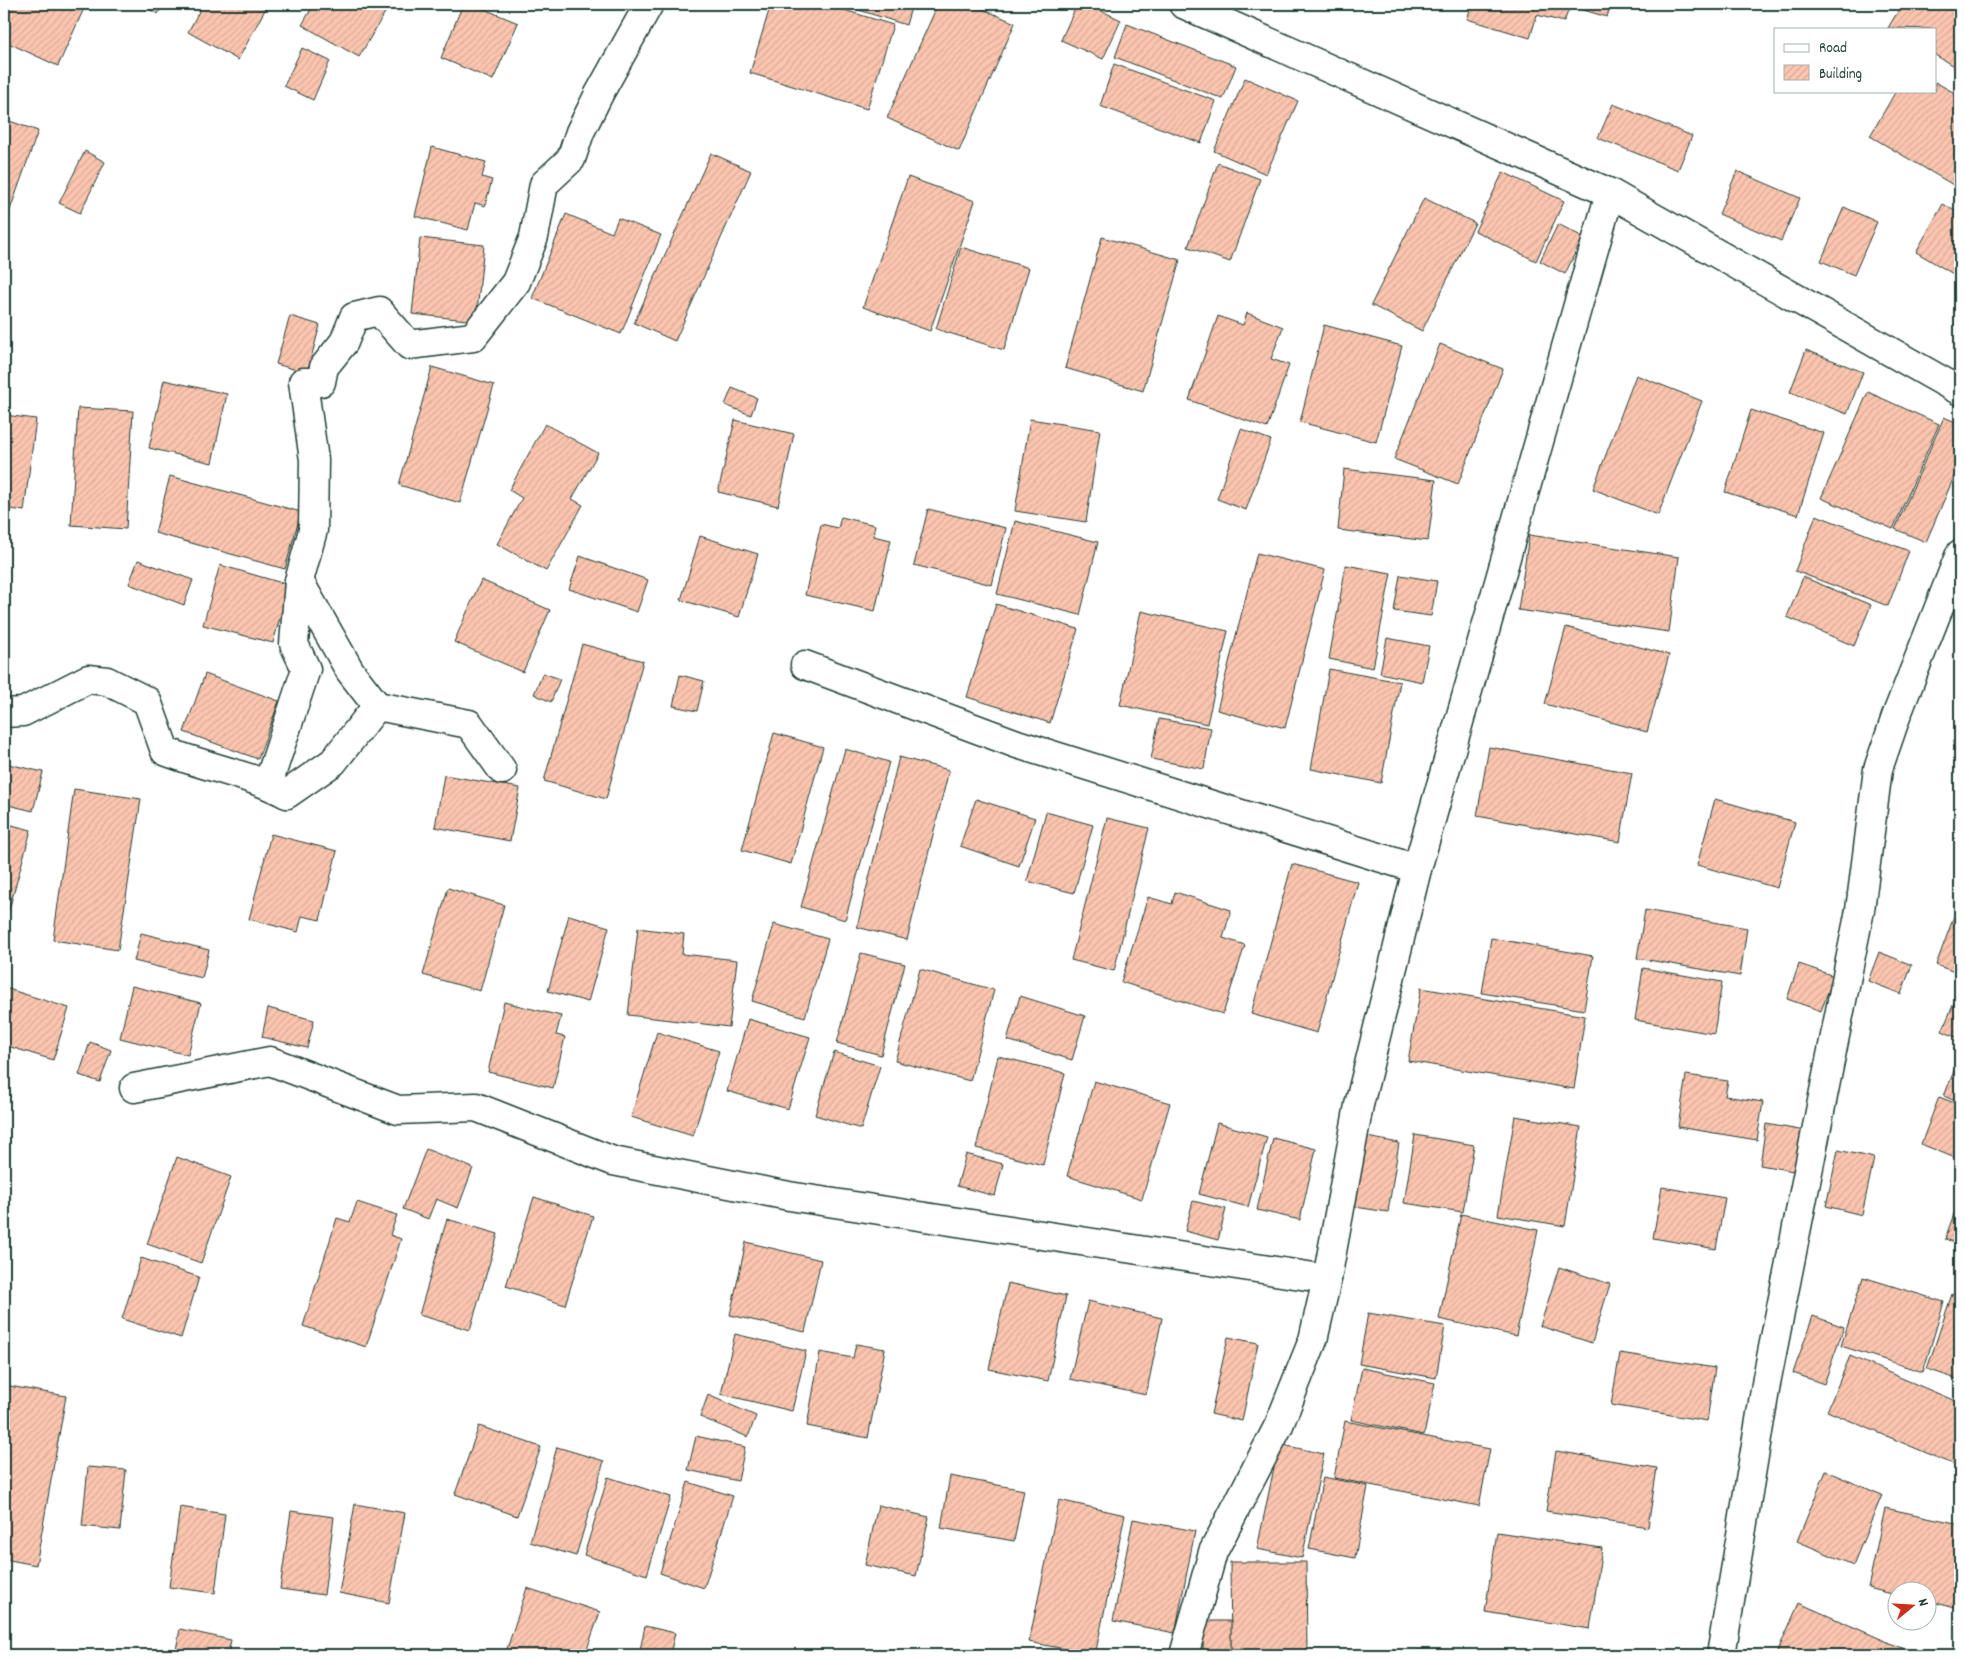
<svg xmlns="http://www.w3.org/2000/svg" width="1964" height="1659" viewBox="0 0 1964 1659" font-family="Dekko,sans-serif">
<defs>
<pattern id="building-hatch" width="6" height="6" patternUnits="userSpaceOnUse" patternTransform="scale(1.25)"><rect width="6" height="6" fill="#fcc5af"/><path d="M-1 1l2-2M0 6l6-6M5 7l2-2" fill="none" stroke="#d8aa97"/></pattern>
</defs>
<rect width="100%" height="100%" fill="#fff"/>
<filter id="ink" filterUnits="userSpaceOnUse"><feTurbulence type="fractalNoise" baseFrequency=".02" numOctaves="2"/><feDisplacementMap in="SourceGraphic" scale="10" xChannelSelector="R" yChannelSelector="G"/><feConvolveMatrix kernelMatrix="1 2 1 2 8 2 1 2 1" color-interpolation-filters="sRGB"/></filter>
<g filter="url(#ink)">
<!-- building -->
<g fill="url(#building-hatch)" stroke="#1f3d34">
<polygon points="8,4 86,4 58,66 4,41 4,13"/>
<polygon points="139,4 163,4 158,14"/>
<polygon points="203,4 268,4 238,60 188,32"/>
<polygon points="314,4 390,4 359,57 302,25"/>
<polygon points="463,4 472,4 518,23 493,80 441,58"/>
<polygon points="771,4 825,4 893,25 867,109 750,73"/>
<polygon points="840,4 912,4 906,25"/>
<polygon points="938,4 971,4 1015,23 959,151 887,118"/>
<polygon points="1077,4 1087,4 1121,20 1103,59 1061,40"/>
<polygon points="1472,4 1611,4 1607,17 1570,6 1564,22 1537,15 1530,38 1467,19"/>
<polygon points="1902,4 1960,4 1960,70 1935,55 1935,29 1888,28"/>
<polygon points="1127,24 1236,66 1223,99 1115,57"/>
<polygon points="302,48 330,61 313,100 284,86"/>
<polygon points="1114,64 1216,101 1201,143 1100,106"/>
<polygon points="1245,78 1298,101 1266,174 1214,151"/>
<polygon points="1935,82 1960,96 1960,189 1870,136 1896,91 1935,91"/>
<polygon points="1613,104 1692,136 1678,170 1598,138"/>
<polygon points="4,119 38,131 4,227"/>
<polygon points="432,147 486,162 482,177 492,180 485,206 475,203 468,230 415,216"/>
<polygon points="85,151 105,162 80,213 59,203"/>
<polygon points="711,153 751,171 675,341 634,323"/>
<polygon points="1218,163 1260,179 1230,262 1188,247"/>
<polygon points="1737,171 1800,198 1781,241 1719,214"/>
<polygon points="1503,172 1564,201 1536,261 1475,231"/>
<polygon points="908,177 975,201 930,331 863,307"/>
<polygon points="1424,198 1475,223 1422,331 1371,305"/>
<polygon points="1943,204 1960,214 1960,278 1916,252"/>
<polygon points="1844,207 1877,222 1854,275 1821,261"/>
<polygon points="566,214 612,233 618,218 661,235 621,334 532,298"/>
<polygon points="1558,224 1583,237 1565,274 1540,261"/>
<polygon points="1102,237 1180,260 1143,391 1065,368"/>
<polygon points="420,238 484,245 476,321 412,314"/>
<polygon points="961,247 1029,268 1004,350 936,329"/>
<polygon points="1247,313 1283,327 1271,359 1289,365 1267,428 1189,400 1218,316 1243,325"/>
<polygon points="290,316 320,325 307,373 276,364"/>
<polygon points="1324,325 1402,346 1376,442 1300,422"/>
<polygon points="1440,344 1503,369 1458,484 1394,459"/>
<polygon points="1806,350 1863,372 1847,414 1790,392"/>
<polygon points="432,367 494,385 460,503 399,485"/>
<polygon points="1636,375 1702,401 1658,515 1593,489"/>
<polygon points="164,380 227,394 212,463 149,448"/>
<polygon points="732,388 757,398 751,415 725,405"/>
<polygon points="1868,392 1939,424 1893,529 1821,498"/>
<polygon points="78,408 133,411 126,529 71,525"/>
<polygon points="1751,410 1824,433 1798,515 1725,492"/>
<polygon points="4,415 36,419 24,511 4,508"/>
<polygon points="1944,417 1960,424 1960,463 1926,542 1895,529"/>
<polygon points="1030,419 1100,430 1086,522 1015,511"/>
<polygon points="735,420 794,434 778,506 718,492"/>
<polygon points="545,424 598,453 572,499 583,505 546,571 497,544 522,498 509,490"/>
<polygon points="1241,429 1271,440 1246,510 1217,499"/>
<polygon points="1344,469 1436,480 1428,541 1338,530"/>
<polygon points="170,476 301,512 285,569 155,533"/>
<polygon points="928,509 1006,528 992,585 914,565"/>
<polygon points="1816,515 1909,551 1888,606 1795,571"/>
<polygon points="841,517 875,525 873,536 891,540 875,611 805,595 821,524 838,528"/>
<polygon points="1015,521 1098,542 1080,615 997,594"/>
<polygon points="1529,535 1679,557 1669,632 1518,610"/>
<polygon points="700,536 758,554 739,617 681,600"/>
<polygon points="1257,553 1325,570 1285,728 1217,710"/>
<polygon points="580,556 648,580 637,612 569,589"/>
<polygon points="138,560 193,580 184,605 129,584"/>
<polygon points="220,565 289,585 273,643 203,625"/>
<polygon points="1346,565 1391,573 1373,668 1329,659"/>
<polygon points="1400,575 1437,581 1431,616 1394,611"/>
<polygon points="1803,577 1871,605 1854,646 1787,617"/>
<polygon points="481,580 550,610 523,672 454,642"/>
<polygon points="996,604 1078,629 1050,723 967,697"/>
<polygon points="1141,611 1228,631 1207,724 1120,705"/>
<polygon points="1566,627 1669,655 1647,732 1545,704"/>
<polygon points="1387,638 1429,646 1422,682 1380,673"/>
<polygon points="582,644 643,661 606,799 544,781"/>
<polygon points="1329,669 1400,682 1381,783 1311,769"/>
<polygon points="543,673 560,679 551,702 534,694"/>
<polygon points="205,674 279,701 258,759 184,732"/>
<polygon points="680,675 704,681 697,711 673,706"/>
<polygon points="1159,719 1211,728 1204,769 1151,759"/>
<polygon points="774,733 823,747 791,864 742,850"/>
<polygon points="1489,747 1632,773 1620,842 1477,816"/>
<polygon points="845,749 889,762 845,920 801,907"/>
<polygon points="899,757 949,770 907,940 857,927"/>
<polygon points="4,763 43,772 33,811 4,804"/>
<polygon points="444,775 520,788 510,841 435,827"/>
<polygon points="74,789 141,799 118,950 53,940"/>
<polygon points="976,799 1035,818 1019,866 960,846"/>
<polygon points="1715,799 1795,822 1777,888 1697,865"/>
<polygon points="1046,812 1093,825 1074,893 1027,881"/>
<polygon points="1107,818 1149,828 1114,971 1071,960"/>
<polygon points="4,823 31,830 4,928"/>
<polygon points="271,834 337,851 320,920 302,916 298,932 249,919"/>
<polygon points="1292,864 1358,882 1317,1033 1251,1014"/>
<polygon points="448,888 504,905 480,991 423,975"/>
<polygon points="1175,892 1231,910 1223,938 1245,945 1223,1014 1121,982 1148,897 1172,904"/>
<polygon points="1960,900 1960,974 1936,965"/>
<polygon points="1645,910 1747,928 1740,976 1637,958"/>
<polygon points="569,915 609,927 588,1002 548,991"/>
<polygon points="774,924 828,939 805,1017 752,1001"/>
<polygon points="638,928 684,934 682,954 737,960 729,1027 628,1015"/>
<polygon points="141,933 209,950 202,978 134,961"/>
<polygon points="1491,938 1593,956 1584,1010 1482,993"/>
<polygon points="1879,952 1912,965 1901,994 1868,981"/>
<polygon points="861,953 905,964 881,1055 837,1043"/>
<polygon points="1799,964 1834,976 1821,1011 1787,999"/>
<polygon points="1643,968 1722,982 1714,1034 1635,1020"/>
<polygon points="920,969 994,990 970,1081 895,1061"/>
<polygon points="132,986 201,1003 188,1055 120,1038"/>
<polygon points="5,988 69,1008 53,1060 4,1045"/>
<polygon points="1421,988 1585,1016 1574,1089 1408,1061"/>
<polygon points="1960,989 1960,1039 1942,1031"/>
<polygon points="1020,996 1085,1016 1072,1060 1007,1040"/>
<polygon points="504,1002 561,1016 556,1035 565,1037 553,1088 488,1072"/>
<polygon points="268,1008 314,1020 307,1048 262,1037"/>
<polygon points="748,1019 810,1037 788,1109 727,1091"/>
<polygon points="657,1032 719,1051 693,1136 631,1117"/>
<polygon points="90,1042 111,1050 100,1082 79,1075"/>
<polygon points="834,1052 880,1066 861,1129 815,1115"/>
<polygon points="998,1056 1065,1073 1043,1165 976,1148"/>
<polygon points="1960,1056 1960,1103 1944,1096"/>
<polygon points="1686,1075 1728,1081 1725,1096 1763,1102 1757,1140 1678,1127"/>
<polygon points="1094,1081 1170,1103 1142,1199 1067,1176"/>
<polygon points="1939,1097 1960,1105 1960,1160 1921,1144"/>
<polygon points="1515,1116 1581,1127 1565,1226 1498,1215"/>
<polygon points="1217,1123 1267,1137 1248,1207 1199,1194"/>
<polygon points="1766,1124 1805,1131 1799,1172 1760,1165"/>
<polygon points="1415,1135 1474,1145 1463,1212 1404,1203"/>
<polygon points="1367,1137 1399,1143 1388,1212 1355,1207"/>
<polygon points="1273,1138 1316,1149 1300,1220 1257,1210"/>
<polygon points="426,1149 473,1168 458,1208 436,1199 428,1219 403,1209"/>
<polygon points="1838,1150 1874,1158 1862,1215 1826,1206"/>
<polygon points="966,1154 1003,1164 995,1196 957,1186"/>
<polygon points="177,1157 231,1177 201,1263 147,1244"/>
<polygon points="1662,1187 1725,1198 1716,1249 1653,1238"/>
<polygon points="534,1197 593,1216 565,1305 506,1286"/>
<polygon points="1960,1197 1960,1244 1945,1239"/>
<polygon points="1193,1201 1226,1209 1218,1240 1185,1231"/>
<polygon points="357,1202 397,1215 390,1235 401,1239 366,1347 303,1326 337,1218 350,1222"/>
<polygon points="1461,1214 1538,1230 1516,1336 1439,1319"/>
<polygon points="447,1219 498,1234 470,1330 419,1315"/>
<polygon points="746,1242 821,1260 805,1332 730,1315"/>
<polygon points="141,1258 199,1277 181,1338 122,1319"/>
<polygon points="1559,1267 1610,1284 1592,1343 1540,1326"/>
<polygon points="1863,1277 1944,1302 1923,1372 1841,1346"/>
<polygon points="1008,1283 1066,1296 1048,1381 989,1369"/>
<polygon points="1952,1294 1960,1297 1960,1380 1927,1369"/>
<polygon points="1088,1301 1162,1318 1146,1395 1070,1379"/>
<polygon points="1368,1313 1445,1326 1436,1378 1359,1364"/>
<polygon points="1813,1316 1844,1327 1824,1384 1793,1373"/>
<polygon points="735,1334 806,1351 792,1411 721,1394"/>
<polygon points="1228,1337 1258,1343 1242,1421 1211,1414"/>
<polygon points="856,1344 885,1349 868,1438 807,1426 820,1352 853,1358"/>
<polygon points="1620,1353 1715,1368 1707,1421 1611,1405"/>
<polygon points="1850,1356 1960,1403 1960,1467 1827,1411"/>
<polygon points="1362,1368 1435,1383 1424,1435 1351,1420"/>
<polygon points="4,1385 66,1396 36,1565 4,1559"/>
<polygon points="708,1395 756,1416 748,1437 700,1417"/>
<polygon points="1345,1421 1490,1449 1479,1506 1334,1478"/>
<polygon points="479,1426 541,1447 517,1516 455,1494"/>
<polygon points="696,1436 745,1447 738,1481 688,1470"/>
<polygon points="1279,1444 1324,1454 1302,1558 1257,1549"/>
<polygon points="557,1447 604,1461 576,1556 530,1542"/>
<polygon points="1556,1451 1657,1468 1648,1527 1546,1511"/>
<polygon points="88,1467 126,1470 120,1530 82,1526"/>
<polygon points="1826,1471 1882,1495 1853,1565 1797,1541"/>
<polygon points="950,1476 1024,1490 1014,1541 941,1528"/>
<polygon points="608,1477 671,1497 647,1575 584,1555"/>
<polygon points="1323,1477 1368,1486 1355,1558 1309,1549"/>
<polygon points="688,1482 733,1496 704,1588 660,1573"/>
<polygon points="1059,1500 1125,1515 1095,1655 1029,1642"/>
<polygon points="355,1504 405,1513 389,1603 339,1593"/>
<polygon points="878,1505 929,1517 916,1576 865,1565"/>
<polygon points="180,1507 225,1514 215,1593 169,1587"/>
<polygon points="1885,1508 1960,1524 1960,1609 1926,1601 1926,1592 1896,1592 1896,1595 1868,1588"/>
<polygon points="291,1511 334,1517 324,1595 280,1589"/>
<polygon points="1133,1519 1195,1531 1175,1633 1113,1621"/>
<polygon points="1497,1532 1602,1548 1590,1629 1485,1612"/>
<polygon points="1230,1562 1306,1562 1307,1655 1231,1655"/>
<polygon points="527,1588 600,1612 585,1655 505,1655"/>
<polygon points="1799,1603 1915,1654 1914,1655 1776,1655"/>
<rect x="1203" y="1621" width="28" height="34"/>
<polygon points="645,1626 675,1633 670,1655 639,1655"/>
<polygon points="180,1629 231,1640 228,1655 175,1655"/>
<polygon points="1418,1650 1484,1655 1417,1655"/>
</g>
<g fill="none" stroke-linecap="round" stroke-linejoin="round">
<!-- minor casing -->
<g stroke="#1f3d34" stroke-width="31">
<g id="minor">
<polyline points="1183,4 1610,193 1960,391"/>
<polyline points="299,581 350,671 377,706"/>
<polyline points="805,665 1017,744 1417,869"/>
<path d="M 4,713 L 23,712 L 88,679 L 107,681 L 147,701 L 165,751 C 205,767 249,774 287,794 L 333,762 L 377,706 L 469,724 L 502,770"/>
<polyline points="268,784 306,669 294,644 299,581 313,530 314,460 303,382 321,382 324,367 344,342 354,317 379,311 409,345 473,337 516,282 534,237 544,184 571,159 580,132 599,94 649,4"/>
<polyline points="134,1088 270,1061 398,1110 476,1107 613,1161 789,1196 1327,1279"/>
<polyline points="1184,1655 1213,1552 1279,1425 1313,1340 1327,1279 1359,1105 1417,869 1610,193"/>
<polyline points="1721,1655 1767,1378 1860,910 1878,769 1897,714 1960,554"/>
</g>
</g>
<!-- minor -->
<use href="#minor" stroke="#fff" stroke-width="28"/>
</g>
</g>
<!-- margin -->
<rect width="1964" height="1659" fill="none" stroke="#fff" stroke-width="20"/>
<rect x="10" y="10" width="1944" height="1639" fill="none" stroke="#1f3d34" stroke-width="2" filter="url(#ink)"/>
<!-- legend -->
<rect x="1774" y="28" width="162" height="65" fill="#ffffff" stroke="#a5b1ae"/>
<rect x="1784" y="44" width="25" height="8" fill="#ffffff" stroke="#a5b1ae"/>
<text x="1819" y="52" font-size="15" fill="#1f3d34">Road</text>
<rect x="1784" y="65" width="25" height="15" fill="url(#building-hatch)" stroke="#a5b1ae"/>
<text x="1819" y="78" font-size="15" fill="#1f3d34">Building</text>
<!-- north arrow -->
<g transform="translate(1912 1606) rotate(72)"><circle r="24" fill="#ffffff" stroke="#a5b1ae"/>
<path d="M0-4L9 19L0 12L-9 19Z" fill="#c8321e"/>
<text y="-8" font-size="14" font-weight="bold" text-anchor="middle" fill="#1f3d34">N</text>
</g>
</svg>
